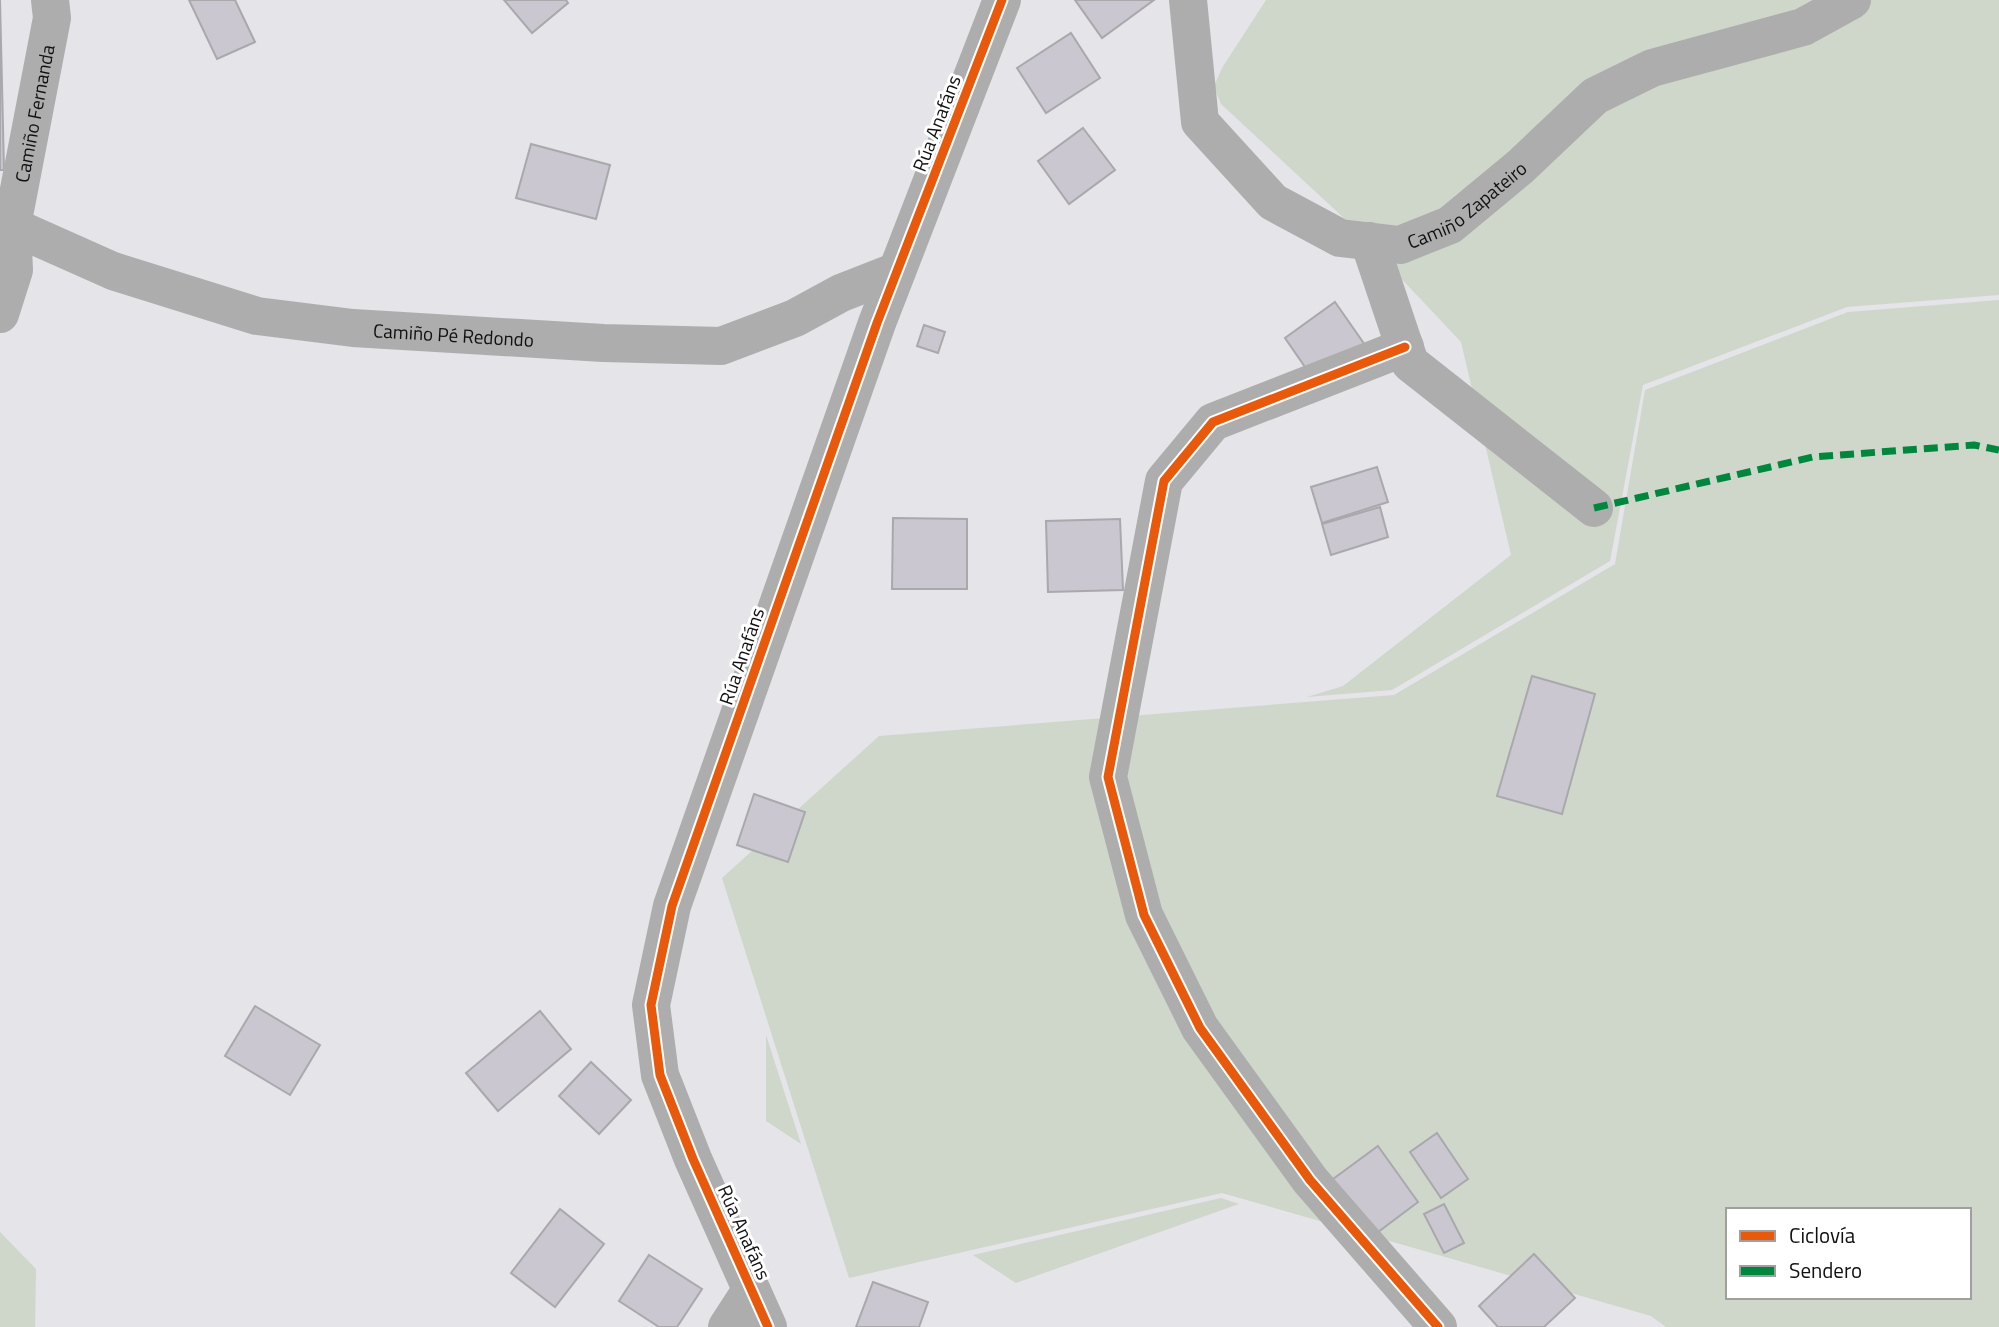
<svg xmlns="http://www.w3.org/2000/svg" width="1999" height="1327" viewBox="0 0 1999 1327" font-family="'Titillium Web',sans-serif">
<rect width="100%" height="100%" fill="#e4e4e9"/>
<!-- green -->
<g fill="#cfd7cb" fill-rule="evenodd">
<polygon points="1266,0 1999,0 1999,295 1847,307 1643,385 1610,561 1392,690 1307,697 1343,686 1511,555 1461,342 1346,220 1221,104 1214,86 1222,68"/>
<path d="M 1999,300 L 1999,1327 L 1666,1327 L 1651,1316 L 1222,1193 L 849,1278 L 722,878 L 879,736 L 1394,695 L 1615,564 L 1645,390 L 1848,312 ZM 1728,1210 L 1969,1210 L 1969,1297 L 1728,1297 Z"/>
<polygon points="766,1035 801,1144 766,1121"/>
<polygon points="1221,1198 1239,1204 1016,1283 973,1255"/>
<polygon points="0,1232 36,1269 35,1327 0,1327"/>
</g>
<!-- building -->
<g fill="#cac7d1" stroke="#a9a8ab" stroke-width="2">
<polygon points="0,0 4,170 0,170"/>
<polygon points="189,0 235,0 255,42 217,59"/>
<polygon points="504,0 566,0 568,3 532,33"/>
<polygon points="1075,0 1154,0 1102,38"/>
<polygon points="1071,33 1100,78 1046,113 1017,68"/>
<polygon points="1083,128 1115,170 1069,204 1038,161"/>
<polygon points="531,144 610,165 596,219 516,198"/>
<polygon points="1335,302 1365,345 1314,380 1285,338"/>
<polygon points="924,325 945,332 938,353 917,346"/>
<polygon points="1377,467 1388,502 1322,523 1311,487"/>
<polygon points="1380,507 1388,537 1331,555 1322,524"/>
<polygon points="893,518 967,519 967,589 892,589"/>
<polygon points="1120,519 1123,590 1048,592 1046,521"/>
<polygon points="1532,676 1595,694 1562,814 1497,796"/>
<polygon points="754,794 805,812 788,862 737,845"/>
<polygon points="255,1006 320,1045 290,1095 225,1056"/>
<polygon points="540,1011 571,1049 498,1111 466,1073"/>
<polygon points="591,1062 631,1100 599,1134 559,1096"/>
<polygon points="1437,1133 1468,1179 1441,1198 1410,1152"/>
<polygon points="1378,1146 1418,1202 1370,1238 1329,1182"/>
<polygon points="1444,1204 1464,1243 1444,1253 1424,1214"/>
<polygon points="560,1209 604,1244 555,1307 511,1273"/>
<polygon points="1534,1254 1575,1298 1544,1327 1498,1327 1479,1306"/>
<polygon points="649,1255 702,1289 677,1327 659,1327 619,1301"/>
<polygon points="873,1282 928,1302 919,1327 856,1327"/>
</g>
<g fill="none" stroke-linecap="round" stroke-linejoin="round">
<!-- minor -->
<g stroke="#aeadad" stroke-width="38">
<path id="s1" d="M 1188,0 L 1200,122 L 1273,202 L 1340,238 L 1400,245 L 1450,225 L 1520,167 L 1595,96 L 1652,68 L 1803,27 L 1852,0"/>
<path id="s2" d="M 0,227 L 12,226 L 113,271 L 257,316 L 353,328 L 603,343 L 721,346 L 795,318 L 841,293 L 897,271"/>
<polyline points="1369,241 1410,363 1594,508"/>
<path id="s3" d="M 0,314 L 14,270 L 12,226 L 52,18 L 50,0"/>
<polyline points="1405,347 1213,422 1164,481 1108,777 1144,915 1200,1028 1310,1180 1438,1327"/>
<polyline points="727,1327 751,1290"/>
<polyline points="768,1327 693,1159 660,1075 651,1005 672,906 877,323 1002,0"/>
</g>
<!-- quiet -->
<polyline stroke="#00873e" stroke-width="7" stroke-dasharray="14 7" stroke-linecap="butt" points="1594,508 1813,457 1974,445 1999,450"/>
<!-- cycleway casing -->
<g stroke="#fff" stroke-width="13">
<g id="cycleway">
<polyline points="1405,347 1213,422 1164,481 1108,777 1144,915 1200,1028 1310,1180 1438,1327"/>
<polyline points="768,1327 693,1159 660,1075 651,1005 672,906 877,323 1002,0"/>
</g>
</g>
<!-- cycleway -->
<use href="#cycleway" stroke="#e8590c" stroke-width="9"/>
</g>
<g text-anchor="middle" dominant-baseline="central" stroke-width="6" stroke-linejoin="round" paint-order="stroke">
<!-- street labels -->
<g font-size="19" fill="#100f12" stroke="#fff">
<text stroke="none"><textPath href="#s3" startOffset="205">Camiño Fernanda</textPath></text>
<text transform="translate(936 123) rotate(-69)">Rúa Anafáns</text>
<text stroke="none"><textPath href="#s1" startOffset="446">Camiño Zapateiro</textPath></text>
<text stroke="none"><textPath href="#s2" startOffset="471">Camiño Pé Redondo</textPath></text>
<text transform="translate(741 656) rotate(-71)">Rúa Anafáns</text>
<text transform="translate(745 1232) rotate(66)">Rúa Anafáns</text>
</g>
</g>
<!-- legend -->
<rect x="1726" y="1208" width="245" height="91" fill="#ffffff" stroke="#9f9fa0" stroke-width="2"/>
<rect x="1740" y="1231" width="35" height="10" fill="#e8590c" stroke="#9f9fa0" stroke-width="2"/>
<text x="1789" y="1243" font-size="21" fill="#100f12">Ciclovía</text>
<rect x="1740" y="1266" width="35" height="10" fill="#00873e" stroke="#9f9fa0" stroke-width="2"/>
<text x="1789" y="1278" font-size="21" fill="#100f12">Sendero</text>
</svg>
